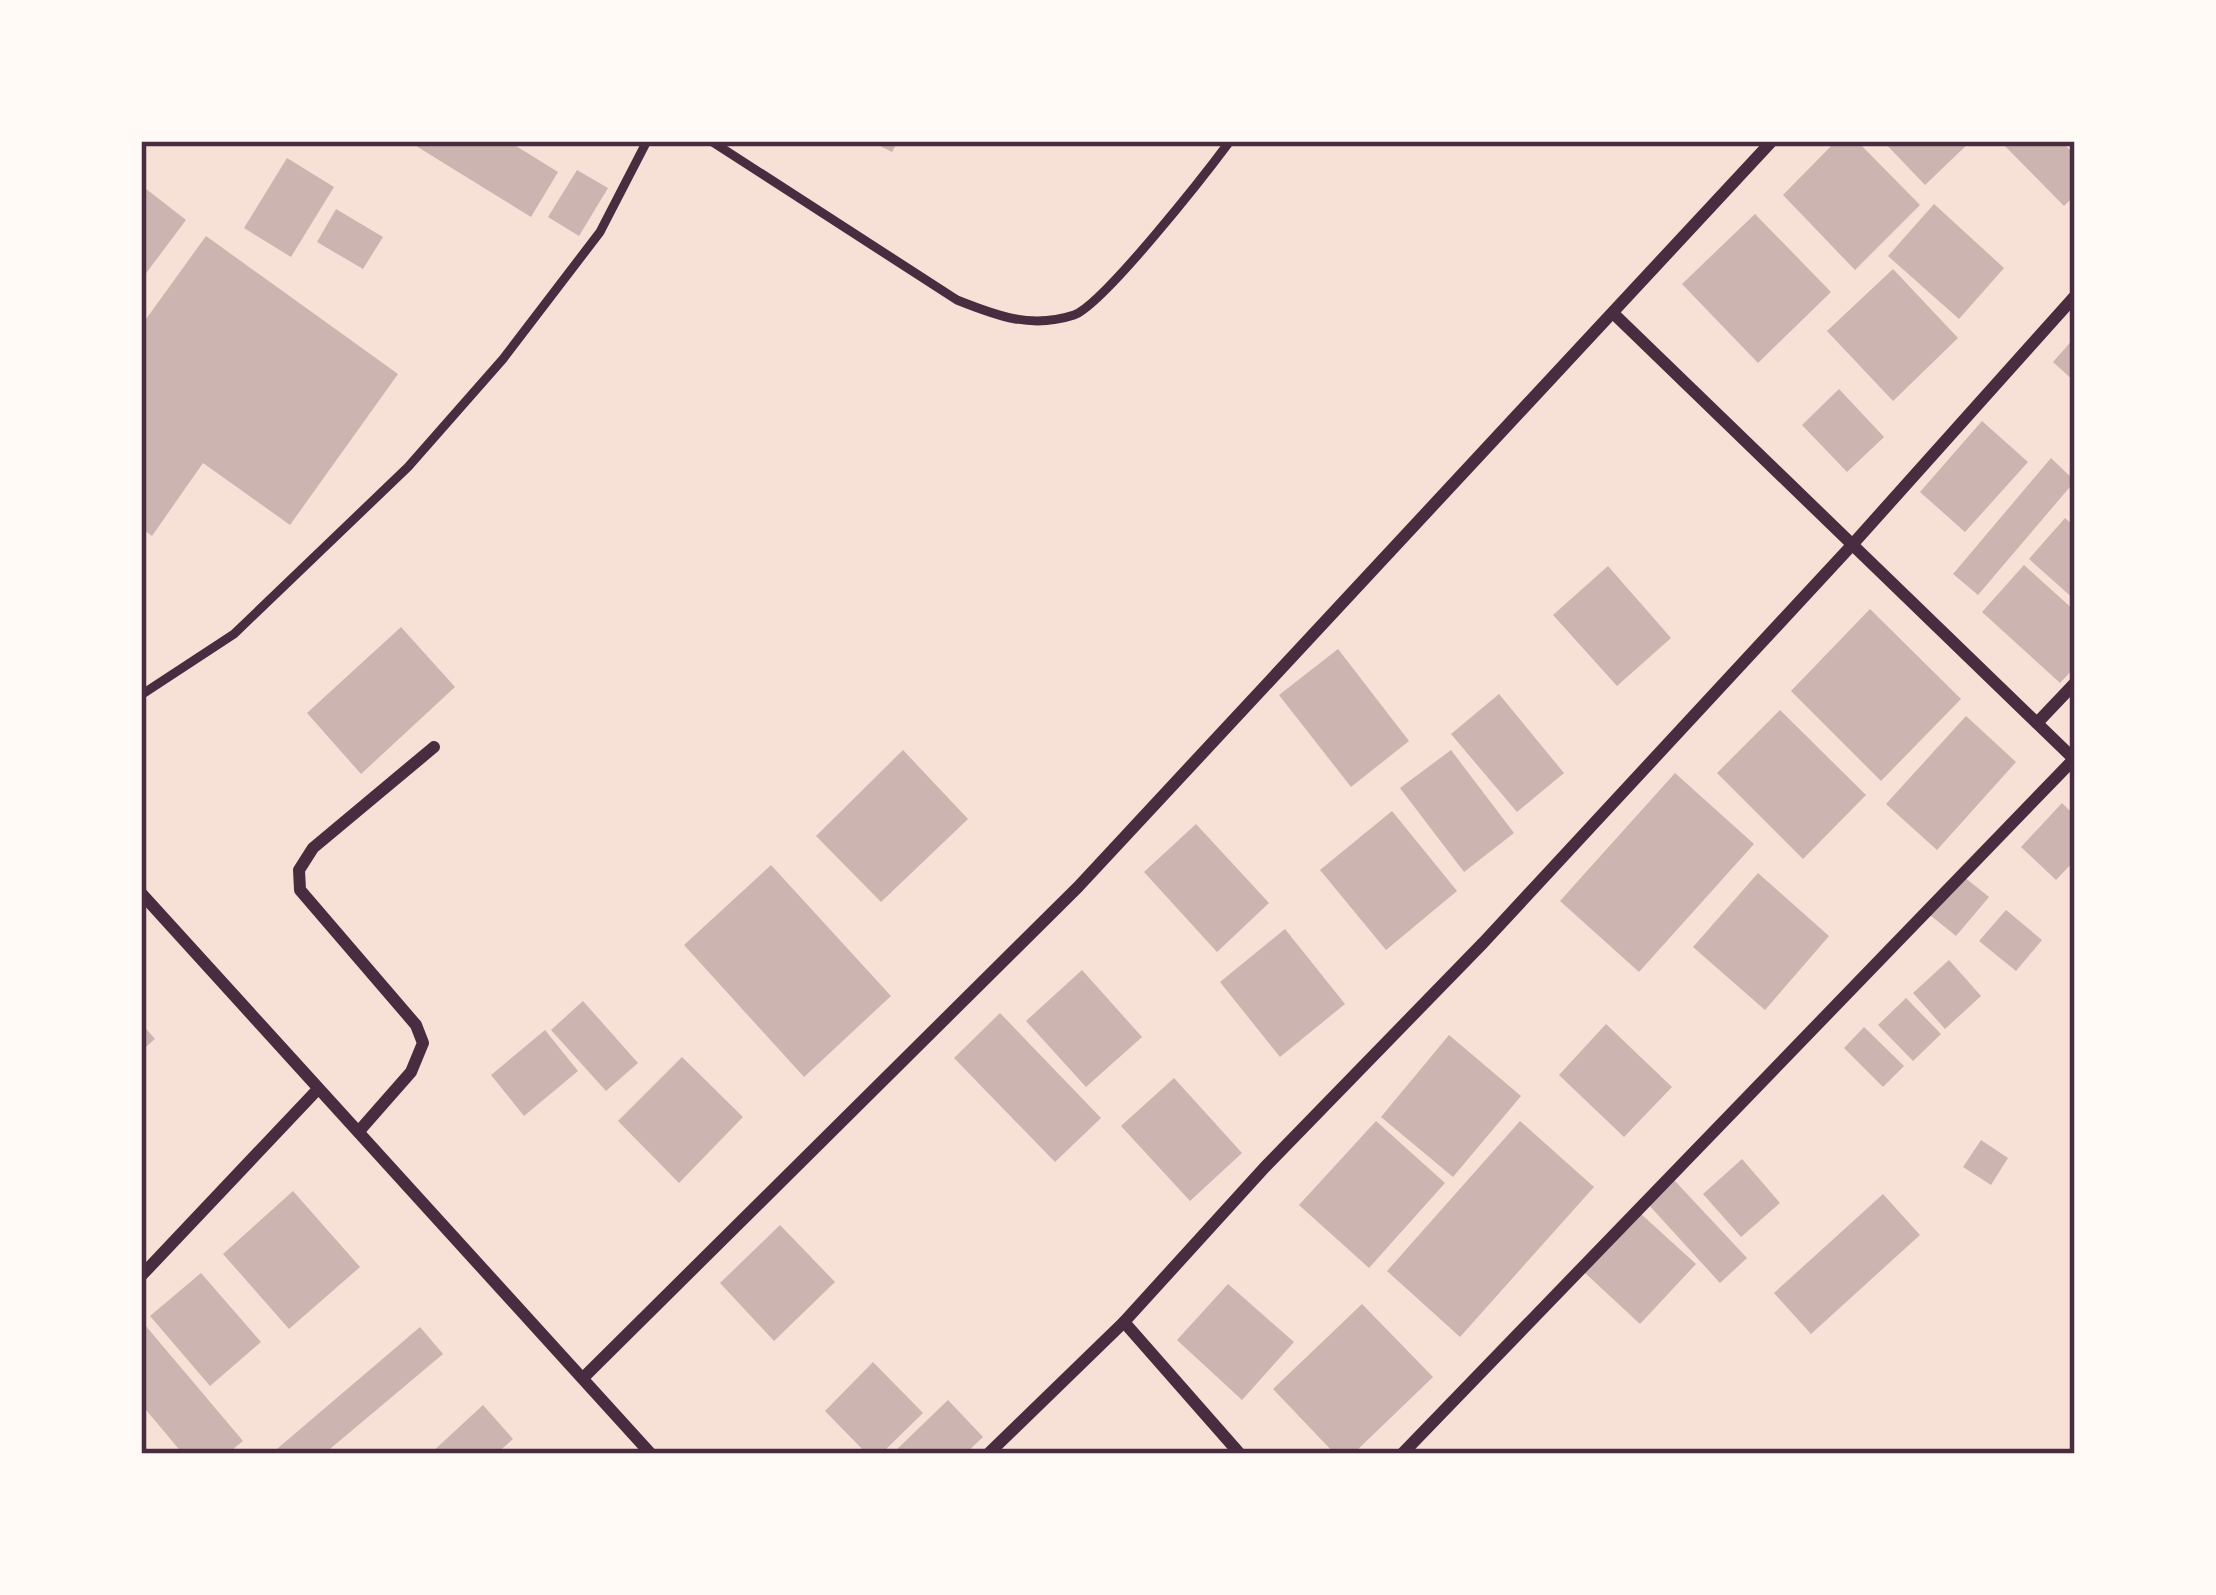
<svg xmlns="http://www.w3.org/2000/svg" width="2216" height="1595" viewBox="0 0 2216 1595" font-family="'Fira Sans Condensed',sans-serif">
<rect width="100%" height="100%" fill="#f7e1d7"/>
<!-- building -->
<g fill="#ccb4b1">
<polygon points="408,141 508,141 558,172 531,217"/>
<polygon points="870,141 898,141 892,152"/>
<polygon points="1836,141 1857,141 1920,205 1855,270 1783,195"/>
<polygon points="1883,141 1971,141 1925,185"/>
<polygon points="2000,141 2061,141 2075,155 2075,195 2064,206"/>
<polygon points="287,158 334,187 291,257 244,228"/>
<polygon points="577,170 608,188 579,236 548,217"/>
<polygon points="141,185 186,220 141,280"/>
<polygon points="1934,204 2004,268 1959,319 1888,256"/>
<polygon points="336,209 383,237 363,269 317,242"/>
<polygon points="1755,214 1831,292 1758,363 1682,284"/>
<polygon points="206,236 398,374 290,525 203,463 152,536 141,528 141,326"/>
<polygon points="1893,269 1958,338 1893,401 1827,331"/>
<polygon points="2075,337 2075,382 2053,362"/>
<polygon points="1839,389 1884,437 1847,472 1802,425"/>
<polygon points="1982,421 2028,462 1965,532 1920,492"/>
<polygon points="2051,458 2075,481 1978,595 1953,574"/>
<polygon points="2065,518 2075,527 2075,600 2029,559"/>
<polygon points="2024,565 2075,611 2075,667 2060,683 1982,612"/>
<polygon points="1608,566 1671,638 1617,686 1553,615"/>
<polygon points="1870,609 1961,699 1881,781 1791,691"/>
<polygon points="401,627 455,687 361,774 307,713"/>
<polygon points="1338,649 1409,741 1351,787 1279,695"/>
<polygon points="1499,694 1564,773 1517,812 1451,734"/>
<polygon points="1780,710 1866,795 1803,859 1717,773"/>
<polygon points="1966,716 2016,762 1937,850 1886,804"/>
<polygon points="903,750 968,819 881,902 816,836"/>
<polygon points="1451,750 1514,833 1464,872 1400,788"/>
<polygon points="1675,773 1754,844 1639,972 1560,901"/>
<polygon points="2062,803 2075,816 2075,860 2056,880 2021,847"/>
<polygon points="1392,811 1457,891 1386,950 1320,870"/>
<polygon points="1196,824 1269,903 1217,952 1144,872"/>
<polygon points="771,865 891,996 804,1077 684,945"/>
<polygon points="1758,873 1829,936 1765,1010 1693,947"/>
<polygon points="1963,876 1989,897 1956,936 1930,915"/>
<polygon points="2006,910 2042,940 2016,971 1979,941"/>
<polygon points="1285,929 1345,1004 1280,1057 1220,982"/>
<polygon points="1949,960 1981,996 1945,1029 1913,993"/>
<polygon points="1082,970 1142,1037 1086,1087 1026,1021"/>
<polygon points="1906,998 1941,1034 1913,1061 1878,1025"/>
<polygon points="583,1001 638,1063 606,1091 551,1030"/>
<polygon points="1000,1013 1101,1118 1055,1162 954,1058"/>
<polygon points="141,1023 155,1039 141,1051"/>
<polygon points="1606,1024 1672,1087 1624,1137 1559,1075"/>
<polygon points="1864,1027 1904,1066 1883,1087 1844,1048"/>
<polygon points="545,1030 578,1071 524,1116 491,1075"/>
<polygon points="1449,1035 1521,1096 1453,1177 1381,1117"/>
<polygon points="682,1057 743,1117 679,1183 618,1121"/>
<polygon points="1174,1078 1242,1153 1190,1201 1121,1126"/>
<polygon points="1376,1121 1445,1183 1369,1268 1299,1205"/>
<polygon points="1520,1121 1594,1187 1460,1337 1387,1271"/>
<polygon points="1981,1140 2008,1158 1991,1185 1963,1167"/>
<polygon points="1742,1159 1780,1203 1741,1237 1703,1194"/>
<polygon points="1674,1180 1747,1258 1720,1283 1648,1204"/>
<polygon points="293,1191 360,1267 289,1329 223,1254"/>
<polygon points="1883,1194 1920,1235 1811,1334 1774,1293"/>
<polygon points="1641,1214 1696,1264 1640,1324 1585,1273"/>
<polygon points="780,1225 835,1282 774,1341 720,1283"/>
<polygon points="201,1273 261,1342 210,1386 150,1316"/>
<polygon points="1228,1284 1294,1342 1242,1400 1177,1340"/>
<polygon points="1362,1304 1433,1377 1353,1454 1335,1454 1273,1389"/>
<polygon points="145,1325 243,1441 227,1454 183,1454 141,1404 141,1328"/>
<polygon points="420,1327 443,1354 324,1454 271,1454"/>
<polygon points="873,1362 923,1413 881,1454 867,1454 825,1411"/>
<polygon points="948,1400 983,1437 965,1454 892,1454"/>
<polygon points="483,1405 513,1439 496,1454 430,1454"/>
</g>
<g fill="none" stroke-linecap="round" stroke-linejoin="round">
<!-- service -->
<g stroke="#4a2c40" stroke-width="9">
<path d="M 711,141 L 957,300 C 997,316 1031,329 1074,315 C 1103,305 1207,172 1230,141"/>
<polyline points="141,695 234,634 408,467 503,359 600,232 647,141"/>
</g>
<!-- minor -->
<g stroke="#4a2c40" stroke-width="12">
<polyline points="1614,314 2075,760"/>
<polyline points="2037,723 2075,683"/>
<polyline points="141,893 651,1454"/>
<polyline points="360,1130 411,1072 423,1043 416,1025 300,890 299,870 313,848 434,747"/>
<polyline points="141,1276 318,1089"/>
<polyline points="1124,1322 1240,1454"/>
<polyline points="583,1378 1078,887 1772,141"/>
<polyline points="988,1454 1124,1322 1265,1167 1483,943 1852,545 2075,296"/>
<polyline points="1402,1454 2074,759"/>
</g>
</g>
<!-- border -->
<rect width="2216" height="1595" fill="none" stroke="#fffaf5" stroke-width="288"/>
<rect x="144" y="144" width="1928" height="1307" fill="none" stroke="#4a2c40" stroke-width="4.5"/>
</svg>
